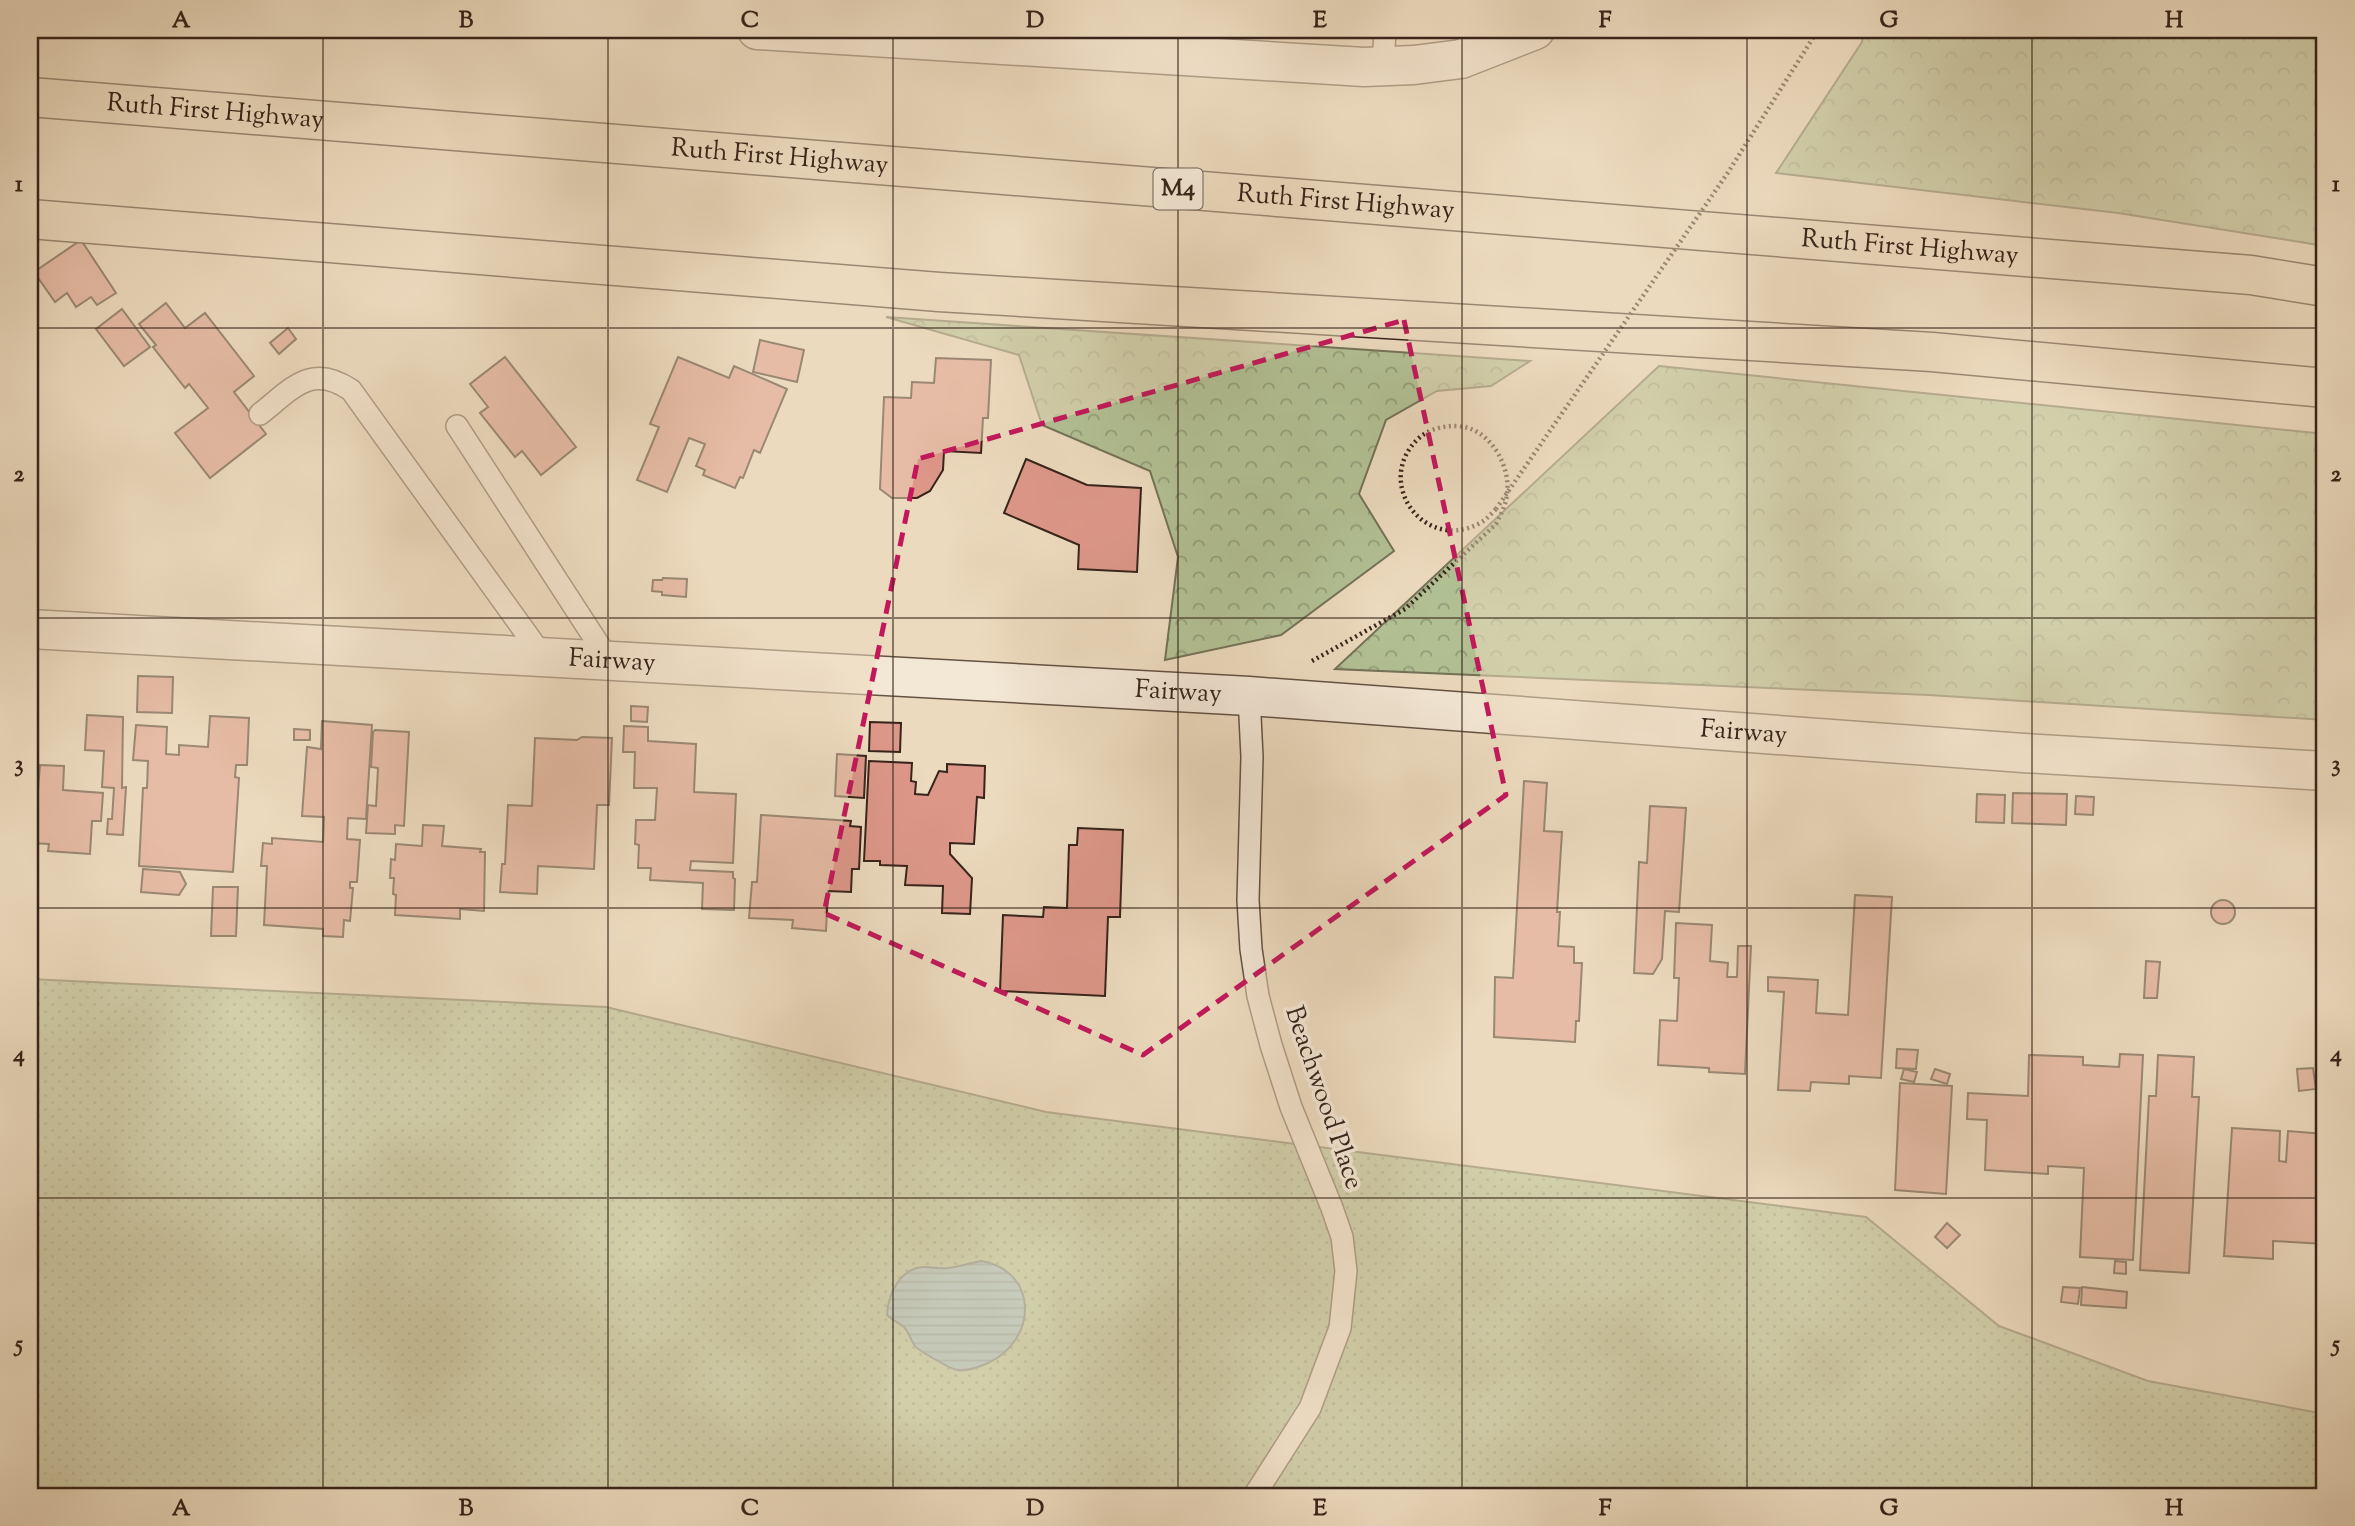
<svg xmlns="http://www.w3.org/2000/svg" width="2355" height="1526" viewBox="0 0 2355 1526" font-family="'Sorts Mill Goudy',serif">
<defs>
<pattern id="grass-dots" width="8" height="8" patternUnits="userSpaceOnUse" patternTransform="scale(1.75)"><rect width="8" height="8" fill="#b2c195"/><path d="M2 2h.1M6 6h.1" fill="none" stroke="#929d79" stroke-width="1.8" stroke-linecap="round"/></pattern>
<pattern id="forest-crowns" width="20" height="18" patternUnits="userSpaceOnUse" patternTransform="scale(1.75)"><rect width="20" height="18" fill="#b2c195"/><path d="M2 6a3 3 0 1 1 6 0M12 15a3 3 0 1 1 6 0" fill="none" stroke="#929d79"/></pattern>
<pattern id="water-rules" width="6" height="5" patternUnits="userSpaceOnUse" patternTransform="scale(1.75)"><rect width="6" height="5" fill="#9ab9b8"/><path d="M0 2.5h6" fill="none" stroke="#7e9695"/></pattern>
</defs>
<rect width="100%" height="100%" fill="#ecdabe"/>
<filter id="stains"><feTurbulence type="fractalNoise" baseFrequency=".00286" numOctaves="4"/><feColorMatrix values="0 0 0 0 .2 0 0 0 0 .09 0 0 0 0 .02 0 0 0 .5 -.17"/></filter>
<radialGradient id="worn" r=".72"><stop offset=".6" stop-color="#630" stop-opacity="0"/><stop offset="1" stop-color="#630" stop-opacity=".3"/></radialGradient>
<!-- grass -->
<polygon fill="url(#grass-dots)" stroke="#747258" stroke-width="2" points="30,979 606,1007 1046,1112 1866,1217 1999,1326 2148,1381 2325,1414 2325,1496 30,1496"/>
<!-- forest -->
<g fill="url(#forest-crowns)" stroke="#747258" stroke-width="2">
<polygon points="1863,30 2325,30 2325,246 2118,213 1776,173 1862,42"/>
<polygon points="886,317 1530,361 1491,386 1437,391 1386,420 1359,494 1394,551 1281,635 1165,660 1178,557 1150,471 1042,425 1019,355"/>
<polygon points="1659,366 2325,434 2325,720 1929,695 1335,669"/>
</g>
<!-- water -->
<path fill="url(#water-rules)" stroke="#727d79" stroke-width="2" d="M 981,1261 C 1039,1271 1038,1340 988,1363 C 979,1367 967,1372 957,1370 C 951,1369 919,1351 915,1346 C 911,1341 909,1332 904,1327 C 899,1323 892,1320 887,1315 C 888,1293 901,1267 925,1267 C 933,1267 940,1269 948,1268 C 959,1267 970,1263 981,1261 Z"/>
<!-- building -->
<g fill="#dd9789" stroke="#37241a" stroke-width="2">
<polygon points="81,240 116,293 97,305 91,297 76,307 67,293 55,302 34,272"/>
<polygon points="166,303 185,328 205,313 254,376 234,392 266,434 210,478 175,433 208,408 189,384 185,388 153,347 156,345 139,324"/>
<polygon points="122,309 150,347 124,366 96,329"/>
<polygon points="288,328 296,339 279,354 270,343"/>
<polygon points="760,340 804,350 797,382 753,372"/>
<polygon points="505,357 576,447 541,475 522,451 515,457 480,413 488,407 470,384"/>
<polygon points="678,357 729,378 734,366 787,389 760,453 754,450 743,478 740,477 735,488 703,475 705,470 696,466 705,444 689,438 667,492 637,480 659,427 650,424"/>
<polygon points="936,358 991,360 988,418 983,418 981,453 944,451 943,470 930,491 917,498 892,498 880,489 884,397 911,398 912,382 934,383"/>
<polygon points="1026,459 1087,485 1141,488 1137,572 1078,569 1079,545 1004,513"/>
<polygon points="663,578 687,579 686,597 662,595 662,592 652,591 653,580 662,580"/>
<polygon points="138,676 173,677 172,713 137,712"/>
<polygon points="631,706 648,707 647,722 631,721"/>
<polygon points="87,715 123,717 122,788 126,787 123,835 107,834 108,819 112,819 114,788 102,787 104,751 85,750"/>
<polygon points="210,716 249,718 247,765 236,765 235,777 239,778 233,872 139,866 143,788 147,788 148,761 133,760 136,725 167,727 166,754 179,755 179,745 208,747"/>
<polygon points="322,721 372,725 366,819 348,818 347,839 360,840 357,882 350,882 350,888 353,888 350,921 344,920 343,937 323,936 323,929 264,925 267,866 261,866 263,843 272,844 272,838 323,842 324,817 302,816 307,747 321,749"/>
<polygon points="870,722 901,723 900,752 869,751"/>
<polygon points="624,726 648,727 648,741 696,744 694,792 736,794 733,863 691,861 690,870 733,872 733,878 735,879 734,910 702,909 703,883 650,880 651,868 638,868 639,845 635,844 636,820 655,820 657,788 634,788 635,752 623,752"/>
<polygon points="294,729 310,730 310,740 294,740"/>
<polygon points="375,730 409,732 404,826 395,825 395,834 366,833 368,805 376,806 378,768 371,767 373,732"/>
<polygon points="582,737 612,738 609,805 597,805 594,869 538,866 537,894 500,892 502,864 505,864 508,805 532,806 535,738 577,740"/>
<polygon points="837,754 866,756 864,798 835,796"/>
<polygon points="869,761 912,763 911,781 916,782 915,794 928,795 939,771 947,772 947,764 985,766 984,798 977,797 974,844 950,843 950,854 972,878 970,914 942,913 943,886 905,885 907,866 880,865 880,861 864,861"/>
<polygon points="40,765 64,766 63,790 103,793 101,821 92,821 90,854 48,851 49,844 30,843 30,789 38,790"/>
<polygon points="1524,781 1547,783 1544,831 1562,832 1557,912 1560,912 1558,946 1574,947 1574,963 1582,963 1579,1021 1576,1021 1575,1042 1494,1037 1495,977 1513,978"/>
<polygon points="2013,793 2067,794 2066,825 2012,823"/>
<polygon points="1977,794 2005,795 2004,823 1976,822"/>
<polygon points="2076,796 2094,797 2093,815 2075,814"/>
<polygon points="1650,806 1686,808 1679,912 1665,911 1662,959 1653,974 1634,973 1639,862 1647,863"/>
<polygon points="761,815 851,821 850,826 861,827 859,869 852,869 851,892 828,891 826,931 792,928 793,920 749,918 752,882 757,882"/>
<polygon points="423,825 444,826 442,846 481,849 480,852 485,852 484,911 460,909 460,919 395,915 396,895 393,894 394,878 390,878 391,859 395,860 396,844 422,846"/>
<polygon points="1078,828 1123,830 1120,917 1108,917 1105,996 1000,991 1003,915 1043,917 1044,907 1067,908 1069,845 1077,845"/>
<polygon points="143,869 180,872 186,884 179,895 141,892"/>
<polygon points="213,887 238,887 236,936 211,936"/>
<polygon points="1855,895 1892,897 1881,1078 1849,1076 1849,1084 1811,1082 1810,1091 1778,1090 1784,992 1768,991 1768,977 1818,980 1816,1013 1848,1015"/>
<circle cx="2223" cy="912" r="12"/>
<polygon points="1676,923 1712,925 1710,961 1728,963 1727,977 1737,977 1738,946 1751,946 1745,1074 1709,1072 1709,1068 1658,1065 1660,1020 1677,1021 1679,978 1674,978"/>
<polygon points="2146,961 2160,962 2157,998 2144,998"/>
<polygon points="1897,1049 1918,1050 1916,1069 1896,1068"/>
<polygon points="2120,1054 2143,1055 2133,1260 2080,1257 2084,1168 2048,1166 2048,1174 1985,1170 1987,1120 1967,1119 1968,1093 2028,1096 2029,1055 2083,1057 2083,1065 2119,1067"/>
<polygon points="2158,1055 2194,1057 2192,1097 2199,1097 2189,1273 2140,1270 2149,1096 2156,1096"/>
<polygon points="2313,1068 2316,1089 2299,1091 2297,1069"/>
<polygon points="1904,1069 1917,1072 1914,1082 1901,1079"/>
<polygon points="1935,1069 1950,1074 1947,1084 1931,1079"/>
<polygon points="1900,1083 1952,1086 1946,1194 1895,1190"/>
<polygon points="2232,1128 2280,1131 2279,1161 2286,1162 2288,1131 2325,1134 2325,1244 2273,1241 2273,1259 2224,1256"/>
<polygon points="1947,1223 1960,1235 1947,1248 1935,1237"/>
<polygon points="2115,1261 2126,1262 2126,1274 2114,1273"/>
<polygon points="2063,1287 2080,1288 2078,1304 2061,1302"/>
<polygon points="2082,1287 2127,1292 2126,1308 2081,1305"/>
</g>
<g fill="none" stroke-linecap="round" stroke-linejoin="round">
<!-- lane casing -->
<g stroke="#645243" stroke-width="24">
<g id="lane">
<polyline points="1383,67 1385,30"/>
<path d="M 260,414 C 293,388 311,363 351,390 L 544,658"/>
<polyline points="457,426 610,662"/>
<polyline points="1249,696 1252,757 1248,900 1251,949 1258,996 1271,1045 1291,1107 1332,1208 1342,1237 1346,1271 1340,1328 1310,1408 1254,1496"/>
</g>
</g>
<!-- street casing -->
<g stroke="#645243" stroke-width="41">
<g id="street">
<polyline points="757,30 1364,67 1414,65 1461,59 1535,30"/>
<path id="s1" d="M 30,629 L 1249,696 L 2023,753 L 2325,771"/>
</g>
</g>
<!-- highway casing -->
<g stroke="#37241a" stroke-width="41">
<g id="highway">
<path id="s2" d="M 30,97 L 2251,275 L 2325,287"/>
<polyline points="30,219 939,292 1932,352 2325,388"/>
</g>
</g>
<!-- path -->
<path stroke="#37241a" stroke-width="4.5" stroke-dasharray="2 3.5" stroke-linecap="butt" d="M 1312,661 L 1405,609 L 1496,524 C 1501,514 1506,505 1507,494 C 1511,468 1492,432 1464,427 C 1449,424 1430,428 1419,438 C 1372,481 1424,554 1480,523 C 1486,520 1491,514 1496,509"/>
<!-- lane -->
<use href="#lane" stroke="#f3e7d5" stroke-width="21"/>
<!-- street -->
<use href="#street" stroke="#f3e7d5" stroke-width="38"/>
<!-- highway -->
<use href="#highway" stroke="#ecdabe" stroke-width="38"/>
<!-- path-bridge -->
<polyline stroke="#37241a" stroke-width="4.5" stroke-dasharray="2 3.5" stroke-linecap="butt" points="1496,509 1727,174 1818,30"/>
</g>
<!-- marked area -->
<path d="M0 0H2355V1526H0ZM 1404,320 L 1506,795 L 1143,1055 L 824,913 L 918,459 Z" fill="#ecdabe" fill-opacity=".55" fill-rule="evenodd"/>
<path fill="none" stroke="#c2185b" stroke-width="5" stroke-dasharray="14 9" stroke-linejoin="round" d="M 1404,320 L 1506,795 L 1143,1055 L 824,913 L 918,459 Z"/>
<!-- grid -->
<path fill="none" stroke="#37241a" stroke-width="2" stroke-opacity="0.55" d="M 323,30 L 323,1496M 608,30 L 608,1496M 893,30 L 893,1496M 1178,30 L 1178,1496M 1462,30 L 1462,1496M 1747,30 L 1747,1496M 2032,30 L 2032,1496M 30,328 L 2325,328M 30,618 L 2325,618M 30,908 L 2325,908M 30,1198 L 2325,1198"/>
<g text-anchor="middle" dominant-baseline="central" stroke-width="7" stroke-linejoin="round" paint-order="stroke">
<!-- shield labels -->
<rect fill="#f3e7d5" stroke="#6f5e52" stroke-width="2" x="1153.5" y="168.5" width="49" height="41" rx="5"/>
<g font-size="24" font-weight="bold" fill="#37241a">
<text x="1178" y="189">M4</text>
</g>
<!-- street labels -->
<g font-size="26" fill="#37241a" stroke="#f3e7d5">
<text stroke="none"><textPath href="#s2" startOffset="186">Ruth First Highway</textPath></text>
<text stroke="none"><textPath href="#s2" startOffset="752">Ruth First Highway</textPath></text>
<text stroke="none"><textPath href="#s2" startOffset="1320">Ruth First Highway</textPath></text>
<text stroke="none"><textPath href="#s2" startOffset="1886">Ruth First Highway</textPath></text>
<text stroke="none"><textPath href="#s1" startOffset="583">Fairway</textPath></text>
<text stroke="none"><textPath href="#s1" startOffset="1150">Fairway</textPath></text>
<text stroke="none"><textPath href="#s1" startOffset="1717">Fairway</textPath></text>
<text transform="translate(1323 1098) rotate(71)">Beachwood Place</text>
</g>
</g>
<!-- margin -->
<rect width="2355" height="1526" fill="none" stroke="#ecdabe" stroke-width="77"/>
<rect x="38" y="38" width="2278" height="1450" fill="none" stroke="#37241a" stroke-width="2.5"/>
<g font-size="23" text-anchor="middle" font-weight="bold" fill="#37241a">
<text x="181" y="27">A</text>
<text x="466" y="27">B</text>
<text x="750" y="27">C</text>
<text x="1035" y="27">D</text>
<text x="1320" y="27">E</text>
<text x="1605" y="27">F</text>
<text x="1889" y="27">G</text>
<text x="2174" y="27">H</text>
<text x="19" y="191">1</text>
<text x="2336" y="191">1</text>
<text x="19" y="481">2</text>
<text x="2336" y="481">2</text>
<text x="19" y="771">3</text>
<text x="2336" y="771">3</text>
<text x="19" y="1061">4</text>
<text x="2336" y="1061">4</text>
<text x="19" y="1351">5</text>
<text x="2336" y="1351">5</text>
<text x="181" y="1515">A</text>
<text x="466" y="1515">B</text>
<text x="750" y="1515">C</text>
<text x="1035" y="1515">D</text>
<text x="1320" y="1515">E</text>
<text x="1605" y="1515">F</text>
<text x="1889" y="1515">G</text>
<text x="2174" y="1515">H</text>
</g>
<rect width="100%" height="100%" filter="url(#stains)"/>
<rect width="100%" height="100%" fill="url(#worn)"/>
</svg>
